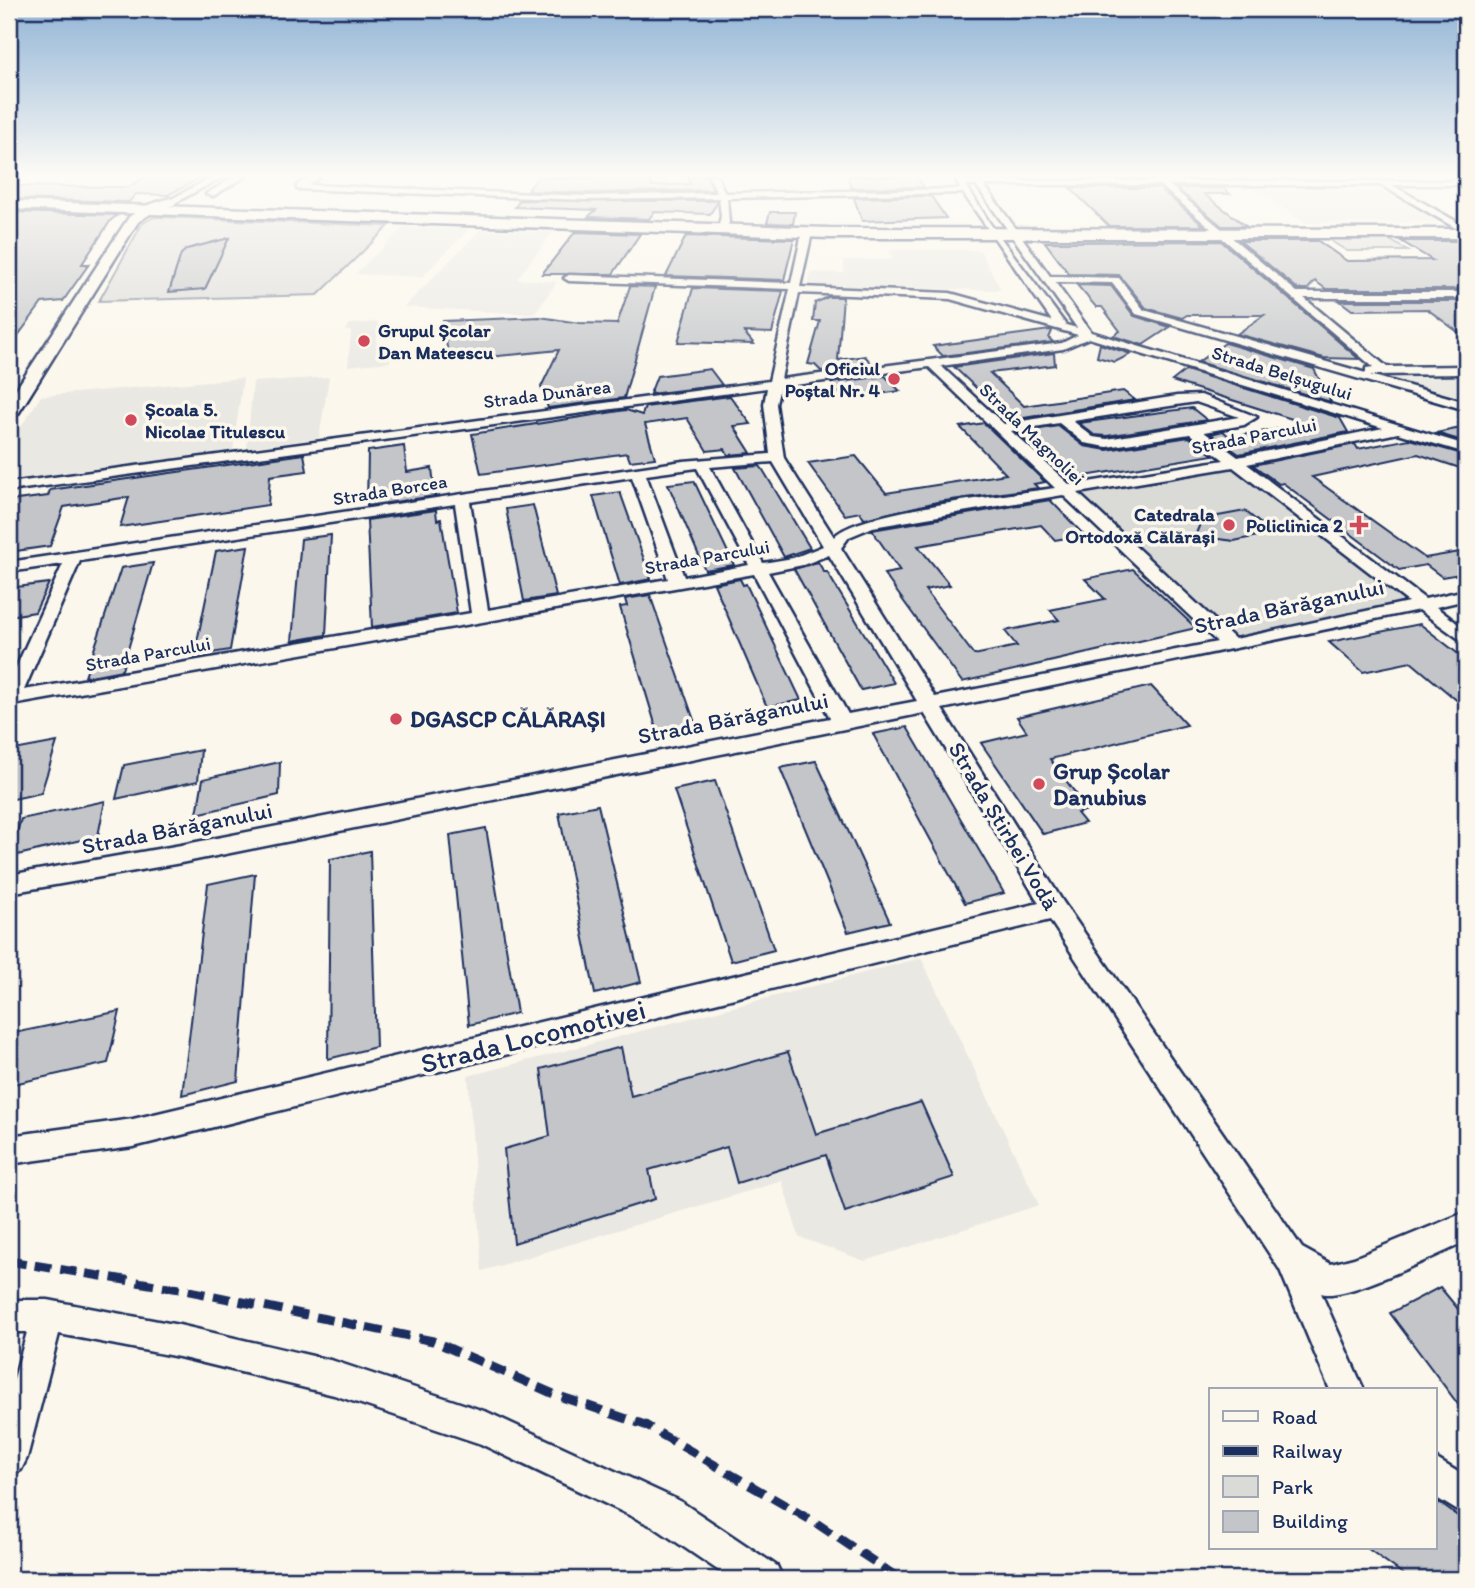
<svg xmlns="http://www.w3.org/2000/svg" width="1475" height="1588" viewBox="0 0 1475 1588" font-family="Itim,sans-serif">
<rect width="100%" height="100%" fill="#fbf7ec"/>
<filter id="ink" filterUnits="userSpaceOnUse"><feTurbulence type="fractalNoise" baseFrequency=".0143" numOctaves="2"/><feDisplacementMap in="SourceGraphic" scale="14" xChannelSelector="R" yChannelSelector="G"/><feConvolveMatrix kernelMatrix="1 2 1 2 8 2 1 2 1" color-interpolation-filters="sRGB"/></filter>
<g filter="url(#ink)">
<!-- built -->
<g fill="#eae8e2">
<polygon points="1379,185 1443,222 1305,223 1251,186"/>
<polygon points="404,227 469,229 422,277 355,274"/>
<polygon points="480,230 553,232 517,279 557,282 534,314 404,307"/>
<polygon points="890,250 980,250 1001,290 809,287 810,272 844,273 844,260 892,260"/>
<polygon points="378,322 376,353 390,352 390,362 348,366 351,331 345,331 350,324"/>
<polygon points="1466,370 1466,406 1348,371"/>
<polygon points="329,377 319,438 247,448 253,382"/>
<polygon points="243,378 233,450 9,480 9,445 41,396"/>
<polygon points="921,958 1039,1205 865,1261 799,1237 782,1181 482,1271 468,1076"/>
</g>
<!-- green -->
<g fill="#dadad7" stroke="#7a849a" stroke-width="2">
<polygon points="152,218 157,217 389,226 318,295 99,301 142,224"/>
<polygon points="1385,237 1408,251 1347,251 1326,238"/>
<polygon points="1236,462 1419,603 1231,645 1064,492"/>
</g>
<!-- building -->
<g fill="#c3c5c9" stroke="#1b2f5e" stroke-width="2">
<polygon points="147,176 204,176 168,195 136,194 129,202 9,199 9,186 128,187"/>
<polygon points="612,176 648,176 652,186 690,184 688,176 707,176 713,190 587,193 527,191 538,177 559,177 557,179"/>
<polygon points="848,176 916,176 924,187 851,188"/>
<polygon points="1070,188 1159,188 1204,226 1109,226"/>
<polygon points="1176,188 1224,188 1230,194 1204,194 1246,226 1222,226"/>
<polygon points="931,196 946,218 862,221 854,198"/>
<polygon points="520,200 717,201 717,203 710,214 654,212 649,219 588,217 596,210 515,207"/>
<polygon points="9,212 118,215 111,220 82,264 89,264 63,301 42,303 9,348"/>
<polygon points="770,212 795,212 793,224 767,223"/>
<polygon points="575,232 640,234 613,274 542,274"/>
<polygon points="686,236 794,239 784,280 666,276"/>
<polygon points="229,238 205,289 169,292 181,254 187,249"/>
<polygon points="1221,241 1359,359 1324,358 1237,334 1264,315 1187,315 1182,318 1146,308 1119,275 1069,274 1045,242"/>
<polygon points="1240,241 1318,241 1347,261 1432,260 1401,241 1466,241 1466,289 1326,289 1315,281 1308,289 1298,289"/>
<polygon points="1077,285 1111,286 1134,316 1170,327 1143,345 1113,336 1120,331 1102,307 1096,307"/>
<polygon points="630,286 655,287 624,398 548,408 541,387 559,350 449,361 443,321 540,317 579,323 617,324"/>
<polygon points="693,288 783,291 772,333 744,332 754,344 678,342"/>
<polygon points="828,297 843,297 838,360 865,356 873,365 821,371 815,365 808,364 820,321 813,321 815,303"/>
<polygon points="1340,301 1466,301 1466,338 1427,309 1352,310"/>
<polygon points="1050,330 1052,331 1049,338 1053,342 943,356 933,346"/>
<polygon points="1225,343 1314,369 1331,402 1198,362"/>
<polygon points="1100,344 1131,354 1115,362 1097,357"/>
<polygon points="1054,353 1055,365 990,373 1024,406 1123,391 1135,400 1005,421 1009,419 954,367"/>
<polygon points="710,369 722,385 650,394 657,376"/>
<polygon points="1186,370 1340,418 1348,432 1239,454 1211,434 1223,431 1230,437 1308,424 1172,381"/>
<polygon points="885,376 900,391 844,399 831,383"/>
<polygon points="730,396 751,424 734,426 751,453 728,455 725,449 707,451 687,418 645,424 655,458 630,461 627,453 481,474 472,434 626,410 642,415 645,407"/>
<polygon points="1192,408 1207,420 1107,436 1094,435 1079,423"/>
<polygon points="984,423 1045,482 1034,484 1038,488 937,502 864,519 860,512 845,515 808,463 856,456 886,493 1006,474 960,427"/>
<polygon points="1058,426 1084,446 1107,450 1189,437 1213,455 1067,479 1017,433"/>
<polygon points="1466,427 1466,442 1436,433"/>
<polygon points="1409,439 1466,455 1466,470 1418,454 1312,477 1425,558 1466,551 1466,573 1442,577 1426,565 1399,570 1283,483 1279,484 1253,465 1355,444 1358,449"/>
<polygon points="404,446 407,472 432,468 435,496 367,506 368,451"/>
<polygon points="304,454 307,471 270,476 268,505 120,527 129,497 64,507 50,546 9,552 9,501 48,496 50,490"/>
<polygon points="760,466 763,470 810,548 784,557 735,468"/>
<polygon points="694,481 734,565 705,570 668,484"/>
<polygon points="620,492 651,579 620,585 593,496"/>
<polygon points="1050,500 1084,535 1055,540 1041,525 918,546 950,585 925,590 974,655 1017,646 1005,631 1059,620 1050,610 1105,599 1085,579 1133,569 1196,628 962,682 884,574 900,571 872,530"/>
<polygon points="533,505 556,596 524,601 506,509"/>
<polygon points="436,510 437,520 441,519 457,613 372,627 367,520"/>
<polygon points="1245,511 1272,533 1234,541 1195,536 1202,519"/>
<polygon points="331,535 326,635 292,641 301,539"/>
<polygon points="248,546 230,650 194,656 216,551"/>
<polygon points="818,562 824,572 827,572 894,683 861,690 794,569"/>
<polygon points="153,563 122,670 85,677 121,568"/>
<polygon points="740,579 743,585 746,584 801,700 767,707 714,584"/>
<polygon points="49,583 35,612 9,616 9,588"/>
<polygon points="650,595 695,723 657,730 620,607 627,606 625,599"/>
<polygon points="1420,624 1466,660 1466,708 1411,662 1363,672 1329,642"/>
<polygon points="1151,686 1187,725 1050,759 1088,810 1077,813 1085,823 1043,834 981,743 1027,732 1017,717"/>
<polygon points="907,727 1004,893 965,903 873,734"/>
<polygon points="57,742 41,793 9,800 9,751"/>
<polygon points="201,750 198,781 116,799 124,765"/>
<polygon points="816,761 890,922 848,932 780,768"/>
<polygon points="280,762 279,795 197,814 203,779"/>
<polygon points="715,781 774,950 731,961 674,790"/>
<polygon points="105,801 98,836 9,857 21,819"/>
<polygon points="598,805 641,982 595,994 559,813"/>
<polygon points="486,828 517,1013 469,1025 450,835"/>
<polygon points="370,851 376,1047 328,1059 330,859"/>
<polygon points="255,874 238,1081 182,1095 208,884"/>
<polygon points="120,1011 108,1063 9,1085 9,1034"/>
<polygon points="621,1047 631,1096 788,1052 816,1134 921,1102 954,1177 845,1212 826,1155 737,1183 727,1147 649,1170 655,1199 514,1243 504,1149 550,1136 541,1069"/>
<polygon points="1440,1287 1458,1309 1466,1305 1466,1415 1390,1313"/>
<polygon points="1435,1500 1466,1522 1466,1579 1410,1579 1367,1548 1435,1548"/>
</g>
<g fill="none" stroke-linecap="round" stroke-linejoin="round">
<!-- street casing -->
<g stroke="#1b2f5e" stroke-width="5">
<g id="street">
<polygon points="214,176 224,176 173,204 166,202"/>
<polygon points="236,176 246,176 213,196 206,194"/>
<path d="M 311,176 L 321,176 L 309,185 L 587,196 L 717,193 L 709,176 L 717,176 L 725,193 L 960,189 L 955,177 L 972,181 L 969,176 L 977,176 L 980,181 L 1154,181 L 1158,178 L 1164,181 L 1466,181 L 1466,185 L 1392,185 L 1466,227 L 1466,234 L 1381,185 L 1169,185 L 1297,292 L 1466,292 L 1466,298 L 1304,298 L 1387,367 L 1466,366 L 1466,374 L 1370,375 L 1466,402 L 1466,410 L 1136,314 L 1112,283 L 1055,282 L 1091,332 L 1466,445 L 1466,453 L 1398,433 L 1247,464 L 1425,599 L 1466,590 L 1466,600 L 1436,607 L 1466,630 L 1466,644 L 1419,610 L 942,709 L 1063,902 L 1302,1248 L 1331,1264 L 1354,1258 L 1466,1212 L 1466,1242 C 1440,1253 1343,1302 1321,1293 L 1364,1390 L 1330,1390 L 1280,1270 L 1050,920 L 133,1147 L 9,1164 L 9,1136 L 133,1119 L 1039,903 L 924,713 L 181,863 L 9,893 L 9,875 L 181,845 L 830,718 L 754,574 L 18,704 L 9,709 L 9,683 L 63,564 L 9,572 L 9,562 L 683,461 L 770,454 L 764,404 L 767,388 L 9,491 L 9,483 L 769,381 L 790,289 L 569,281 L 564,278 L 569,275 L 791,283 L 802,233 L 807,230 L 812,233 L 800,287 L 950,293 L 1052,321 L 963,193 L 727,198 L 729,223 L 722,233 L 718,230 L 721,216 L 719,198 L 587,200 L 297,189 L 297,185 ZM 966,185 L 976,185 L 1077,328 L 1066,325 L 991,225 ZM 984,185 L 1160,185 L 1373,367 L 1366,368 L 1366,373 L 1144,310 L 1119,278 L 1050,276 ZM 799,293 L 950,299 L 1078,335 L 1062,343 L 781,379 ZM 1089,338 L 1383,428 L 1238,457 L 1204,432 L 1244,425 L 1257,417 L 1201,395 L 1177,396 L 1004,424 L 941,366 L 1063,349 ZM 929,367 L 1055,488 C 1015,494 854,511 834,537 L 784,458 L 776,404 L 780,387 ZM 1196,402 L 1239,417 L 1107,439 L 1093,437 L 1073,421 ZM 1059,423 L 1084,443 L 1107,447 L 1190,434 L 1224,460 L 1070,485 L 1011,431 ZM 773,462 L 823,546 L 793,558 L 763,563 L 710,467 ZM 1233,467 L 1408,602 L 1235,639 L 1078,493 ZM 697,468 L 749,565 L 684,577 L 646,475 ZM 632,477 L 668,579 L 488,610 L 470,502 ZM 1063,495 L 1217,642 L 935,697 L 841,548 L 849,537 L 873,527 ZM 455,504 L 471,613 L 24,690 L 80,561 ZM 829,555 L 917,701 L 848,714 L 768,572 L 803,565 Z"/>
<polygon points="9,1300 48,1300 179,1325 334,1361 487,1412 680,1501 777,1566 783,1579 731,1579 654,1527 481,1444 334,1395 179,1357 59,1334 27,1458 21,1470 9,1476 9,1397 27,1332 9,1332"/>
<polygon points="1435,1458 1466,1477 1466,1516 1435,1497"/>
</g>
</g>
<!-- secondary casing -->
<g stroke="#1b2f5e" stroke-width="5">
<polygon id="secondary" points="170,198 176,202 174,205 153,212 138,222 18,414 9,419 9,400 129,217 145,206"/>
</g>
<!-- primary casing -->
<g stroke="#1b2f5e" stroke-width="5">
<polygon id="primary" points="9,201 829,228 1466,229 1466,238 829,238 9,209"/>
</g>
<!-- street -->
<use href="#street" fill="#fbf7ec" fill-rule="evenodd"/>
<!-- secondary -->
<use href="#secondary" fill="#fbf7ec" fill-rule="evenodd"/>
<!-- primary -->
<use href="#primary" fill="#fbf7ec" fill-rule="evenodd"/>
<!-- rail -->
<polyline stroke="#1b2f5e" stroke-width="9" stroke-dasharray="17 9" stroke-linecap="butt" points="9,1261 180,1289 433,1341 556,1395 645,1425 816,1523 900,1579"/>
</g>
</g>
<!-- sky -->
<linearGradient id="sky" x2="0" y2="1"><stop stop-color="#91b4d6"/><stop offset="0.44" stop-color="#fdfbf6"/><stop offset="1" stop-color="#fdfbf6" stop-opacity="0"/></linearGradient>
<rect width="1475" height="399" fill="url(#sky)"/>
<!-- markers -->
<g fill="#d1495b" stroke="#fbf7ec" stroke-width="2.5">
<circle cx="364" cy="341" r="7"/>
<circle cx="894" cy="379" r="7"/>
<circle cx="131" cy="420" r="7"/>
<circle cx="1229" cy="525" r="7"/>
<path d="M1355.5 514.5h7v7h7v7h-7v7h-7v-7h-7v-7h7z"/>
<circle cx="396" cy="719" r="7"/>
<circle cx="1039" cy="784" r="7"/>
</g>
<g text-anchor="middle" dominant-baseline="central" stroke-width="7" stroke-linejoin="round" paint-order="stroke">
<!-- far-poi labels -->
<g font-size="19" font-weight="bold" fill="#1b2f5e" stroke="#fbf7ec" text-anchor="end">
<text x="378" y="330" text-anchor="start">Grupul Școlar<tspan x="378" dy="22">Dan Mateescu</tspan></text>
<text x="880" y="368">Oficiul<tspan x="880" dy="22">Poștal Nr. 4</tspan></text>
<text x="145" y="409" text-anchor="start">Școala 5.<tspan x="145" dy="22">Nicolae Titulescu</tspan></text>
<text x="1215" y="514">Catedrala<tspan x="1215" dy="22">Ortodoxă Călărași</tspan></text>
<text x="1343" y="525">Policlinica 2</text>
</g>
<!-- far-street labels -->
<g font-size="19" fill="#1b2f5e" stroke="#fbf7ec">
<text transform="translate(1282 373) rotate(17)">Strada Belșugului</text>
<text transform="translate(547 394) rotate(-7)">Strada Dunărea</text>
<text transform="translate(1032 434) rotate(44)">Strada Magnoliei</text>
<text transform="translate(1254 436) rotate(-11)">Strada Parcului</text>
<text transform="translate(390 490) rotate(-9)">Strada Borcea</text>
<text transform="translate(707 557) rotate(-10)">Strada Parcului</text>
<text transform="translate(148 654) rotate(-10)">Strada Parcului</text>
</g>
<!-- street labels -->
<g font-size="23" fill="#1b2f5e" stroke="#fbf7ec">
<text transform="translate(1289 606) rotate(-12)">Strada Bărăganului</text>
<text transform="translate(733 718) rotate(-11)">Strada Bărăganului</text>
<text transform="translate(1004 826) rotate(59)">Strada Știrbei Vodă</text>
<text transform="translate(177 828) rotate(-11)">Strada Bărăganului</text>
</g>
<!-- poi labels -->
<g font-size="23" font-weight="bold" fill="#1b2f5e" stroke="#fbf7ec" text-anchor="start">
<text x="410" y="719">DGASCP CĂLĂRAȘI</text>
<text x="1053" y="771">Grup Școlar<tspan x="1053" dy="26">Danubius</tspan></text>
</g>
<!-- near-street labels -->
<g font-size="28" fill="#1b2f5e" stroke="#fbf7ec">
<text transform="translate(533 1036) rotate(-14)">Strada Locomotivei</text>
</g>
</g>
<!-- margin -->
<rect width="1475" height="1588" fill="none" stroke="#fbf7ec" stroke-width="35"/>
<rect x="18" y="18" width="1440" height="1553" fill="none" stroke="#1b2f5e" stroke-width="2.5" filter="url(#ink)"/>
<!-- legend -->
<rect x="1209" y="1388" width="228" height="161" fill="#fbf7ec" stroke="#a1a7b3" stroke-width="2"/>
<rect x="1223" y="1411" width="35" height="10" fill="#fbf7ec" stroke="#a1a7b3" stroke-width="2"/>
<text x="1272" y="1424" font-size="21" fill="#1b2f5e">Road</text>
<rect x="1223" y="1446" width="35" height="10" fill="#1b2f5e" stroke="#a1a7b3" stroke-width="2"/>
<text x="1272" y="1458" font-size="21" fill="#1b2f5e">Railway</text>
<rect x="1223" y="1476" width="35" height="21" fill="#dadad7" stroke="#a1a7b3" stroke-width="2"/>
<text x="1272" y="1494" font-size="21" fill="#1b2f5e">Park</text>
<rect x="1223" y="1511" width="35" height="21" fill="#c3c5c9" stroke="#a1a7b3" stroke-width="2"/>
<text x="1272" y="1528" font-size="21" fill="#1b2f5e">Building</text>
</svg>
